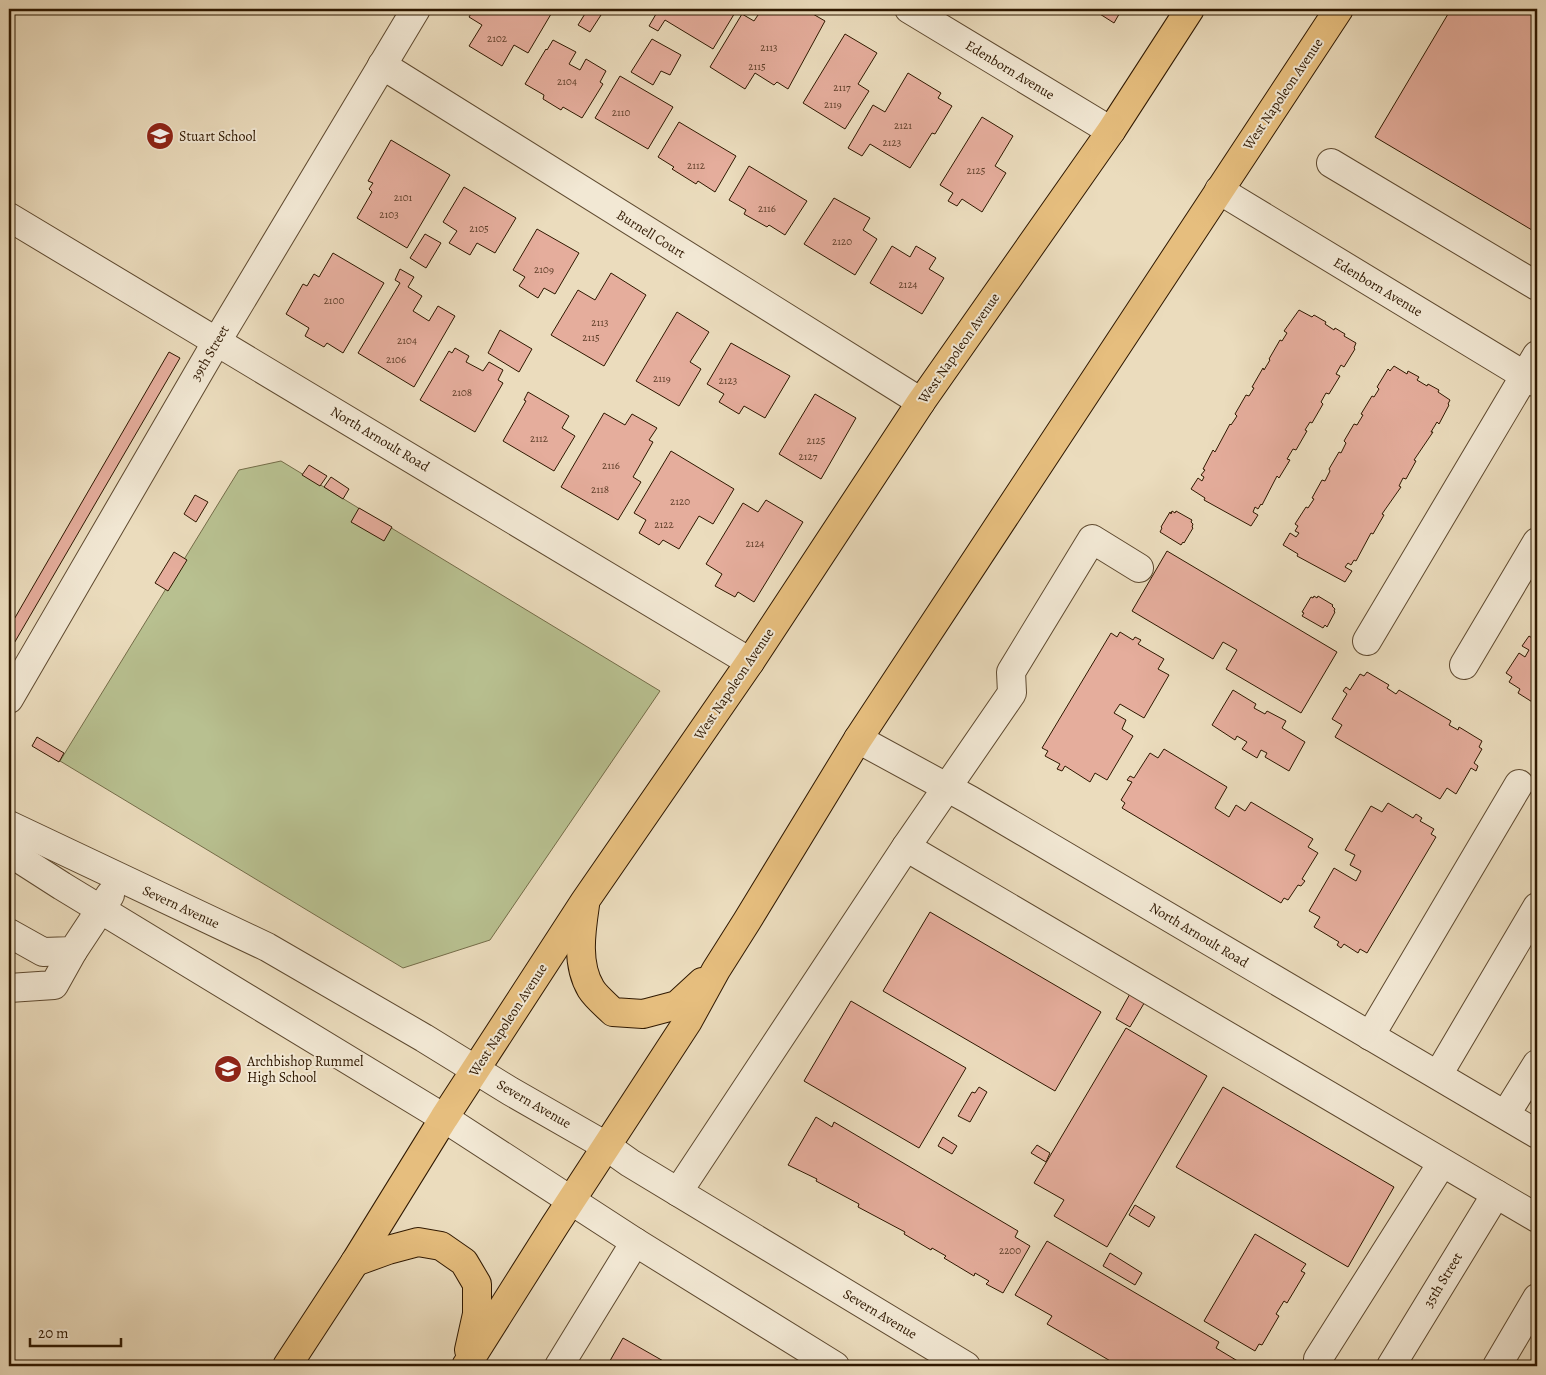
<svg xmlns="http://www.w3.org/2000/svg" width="1546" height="1375" viewBox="0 0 1546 1375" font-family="Alegreya,serif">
<rect width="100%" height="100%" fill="#ebdcbd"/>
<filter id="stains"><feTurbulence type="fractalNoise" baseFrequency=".004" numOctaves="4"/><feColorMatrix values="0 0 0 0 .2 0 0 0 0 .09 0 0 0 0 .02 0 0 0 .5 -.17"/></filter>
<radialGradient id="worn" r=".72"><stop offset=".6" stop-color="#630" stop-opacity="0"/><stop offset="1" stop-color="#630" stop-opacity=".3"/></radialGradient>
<!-- green -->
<polygon fill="#b8c090" stroke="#746c48" points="281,461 660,691 490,940 403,968 60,761 239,470"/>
<!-- building -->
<g fill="#e5ad9c" stroke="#2f1800">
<polygon points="474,9 554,9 528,53 514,45 502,66 469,46 482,25 469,17"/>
<polygon points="588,9 601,15 590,32 578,25"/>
<polygon points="659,9 733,9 736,11 713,49 665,20 658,31 649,26"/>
<polygon points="762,9 807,9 806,10 825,21 788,89 777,82 774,85 755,73 745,89 710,67 742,14 754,21"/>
<polygon points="1092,9 1122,9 1114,23"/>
<polygon points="1451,9 1537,9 1537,233 1375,137"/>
<polygon points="845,34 877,53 858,84 869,91 845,129 803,103"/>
<polygon points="652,39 681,55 670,75 661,71 653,85 631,72"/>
<polygon points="553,40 576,52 569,64 580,70 586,59 606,71 600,82 603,84 582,118 563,107 561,110 543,99 544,95 525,84 546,49 547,50"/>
<polygon points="908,73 941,93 938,98 952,106 935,134 932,133 910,168 870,144 862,156 848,148 873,105 885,112"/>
<polygon points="620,76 673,107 648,149 595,118"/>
<polygon points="982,117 1013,136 995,166 1006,173 982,212 962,199 957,206 948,201 953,193 940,185"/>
<polygon points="679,122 736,156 715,192 698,181 696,184 672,169 674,167 658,157"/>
<polygon points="391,140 450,175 407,248 357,218 372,192 369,189 373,183 368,181"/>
<polygon points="749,166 807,201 785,235 769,225 767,227 744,214 746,210 729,200"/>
<polygon points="464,187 516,218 495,253 477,243 470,255 449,243 457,231 443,222"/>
<polygon points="834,198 870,218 863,230 877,239 855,275 804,244"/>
<polygon points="537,229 579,253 555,294 544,288 538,298 519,286 525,277 513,270"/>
<polygon points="425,234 441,243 426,268 410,258"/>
<polygon points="892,246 910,257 916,246 936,258 929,269 944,278 922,314 870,283"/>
<polygon points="333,253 384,283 343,353 327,343 324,347 305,336 309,328 286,314 303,284 307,286 314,274 319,277"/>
<polygon points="400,269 414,277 408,287 422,296 413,311 429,321 438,306 455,316 414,387 358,353 400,283 395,280"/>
<polygon points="611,273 646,295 604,366 551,335 578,290 595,300"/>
<polygon points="1299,310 1312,317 1314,315 1326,322 1325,324 1334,330 1335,328 1345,334 1344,336 1356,343 1354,348 1355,349 1344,367 1341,365 1336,374 1340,376 1329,394 1326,393 1321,402 1323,404 1312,423 1310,422 1305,430 1307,431 1296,450 1293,449 1287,459 1290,460 1279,478 1277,476 1262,505 1261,504 1258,509 1255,507 1253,512 1258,515 1251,526 1204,500 1205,498 1191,489 1198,478 1202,481 1204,477 1201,475 1205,470 1203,469 1213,450 1215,452 1230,424 1231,425 1237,416 1235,414 1246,395 1249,396 1254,388 1252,387 1263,368 1264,370 1270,360 1269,359 1280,340 1282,341 1287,333 1284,331"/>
<polygon points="677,312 709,332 690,362 701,369 679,406 636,381"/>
<polygon points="500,330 532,349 519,372 488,353"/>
<polygon points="731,343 790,376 765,418 744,406 739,414 719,402 724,394 707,384"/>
<polygon points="455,348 469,356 466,362 483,371 489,362 503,370 498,380 503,383 475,432 420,400 449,351 452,353"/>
<polygon points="169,352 180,358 9,652 9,628"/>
<polygon points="1394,366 1407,374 1408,371 1419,377 1417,380 1427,386 1428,384 1439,390 1438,392 1450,400 1448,404 1449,405 1439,424 1437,422 1431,432 1433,432 1414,460 1416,461 1406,479 1403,478 1399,486 1401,487 1382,514 1384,515 1373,534 1371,533 1356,561 1354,560 1351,565 1348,563 1345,567 1352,571 1345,582 1297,556 1298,554 1283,545 1290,533 1296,537 1299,533 1295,531 1298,526 1295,524 1306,507 1308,508 1314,499 1312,498 1322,480 1325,481 1330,471 1329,469 1339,452 1341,453 1346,443 1344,441 1354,424 1357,425 1363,415 1361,414 1372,396 1374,397 1379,389 1377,387 1388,369 1390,371"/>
<polygon points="528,392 569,416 562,428 575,436 554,471 503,441 526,401 524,400"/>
<polygon points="815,394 856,418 821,479 779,454"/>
<polygon points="604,413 625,425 632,414 657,428 649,440 653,442 633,477 641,482 618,520 561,487"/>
<polygon points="671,451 734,489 713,524 699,516 679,549 663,540 659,545 639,533 646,520 634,513"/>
<polygon points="309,465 327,476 320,486 302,475"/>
<polygon points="331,477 349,489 343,499 324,487"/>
<polygon points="195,495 208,502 196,522 184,514"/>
<polygon points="766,500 803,522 754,602 738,592 735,597 715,586 722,574 706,564 743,503 758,512"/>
<polygon points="359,508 392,527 384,541 351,522"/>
<polygon points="1172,511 1175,513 1176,511 1192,520 1191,522 1193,524 1192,527 1193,528 1184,543 1183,542 1181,545 1160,532 1162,528 1161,527 1170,512 1171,514"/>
<polygon points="1167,551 1337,652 1301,713 1226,669 1237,650 1223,642 1213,659 1132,611"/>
<polygon points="174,552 187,560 168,591 155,583"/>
<polygon points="1314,596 1317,598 1318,596 1333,605 1332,606 1335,609 1334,611 1335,612 1327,627 1325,625 1323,628 1302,616 1304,613 1302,612 1311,597 1313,598"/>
<polygon points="1120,632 1133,640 1135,637 1141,640 1138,644 1164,659 1158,669 1169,675 1144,718 1120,704 1114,713 1126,720 1122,729 1133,736 1107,780 1095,773 1090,782 1065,766 1062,771 1057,769 1060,764 1045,756 1048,751 1042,748 1111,633 1117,637"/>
<polygon points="1529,636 1535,640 1537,637 1537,705 1518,693 1520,689 1509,682 1512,677 1506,673 1519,653 1525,657 1529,650 1522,646"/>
<polygon points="1367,672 1389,685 1387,688 1396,694 1399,690 1451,721 1449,725 1458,730 1459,727 1482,741 1479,747 1482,749 1474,763 1478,766 1476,771 1471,768 1456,794 1447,788 1440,799 1335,737 1342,725 1332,719 1347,694 1343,691 1346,687 1350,690 1360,674 1364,676"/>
<polygon points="1233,690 1256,704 1254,708 1265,714 1267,711 1286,721 1282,728 1305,742 1289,771 1265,757 1267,753 1261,750 1257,758 1242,749 1247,742 1237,736 1235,740 1212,725"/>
<polygon points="37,737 64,753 59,762 32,746"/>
<polygon points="1164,749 1227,787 1215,808 1229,817 1236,805 1245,811 1251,802 1313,839 1308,847 1318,853 1302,879 1305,881 1301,886 1298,885 1288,900 1284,898 1281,903 1122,808 1125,803 1121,800 1132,782 1127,780 1130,776 1134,778 1150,753 1158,758"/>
<polygon points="1388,803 1413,818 1416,814 1422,818 1420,821 1434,829 1431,834 1436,837 1367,953 1360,949 1358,953 1344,944 1341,948 1337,945 1339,942 1314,927 1320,917 1309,911 1334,868 1356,881 1361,871 1350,865 1355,855 1345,850 1371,806 1382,812"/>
<polygon points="930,912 1101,1012 1055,1091 883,991"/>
<polygon points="1131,992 1146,1000 1130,1027 1116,1019"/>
<polygon points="851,1001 966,1068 919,1148 804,1081"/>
<polygon points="1126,1028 1207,1076 1107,1247 1054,1216 1064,1200 1034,1183"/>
<polygon points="979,1087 987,1092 970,1122 958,1116 972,1092 975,1093"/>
<polygon points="1223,1087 1394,1187 1348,1267 1176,1167"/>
<polygon points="816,1117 832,1127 834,1122 1018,1231 1015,1237 1030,1246 1003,1293 986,1284 989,1281 975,1273 974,1276 944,1258 946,1256 932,1248 931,1250 904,1234 905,1232 858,1207 859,1204 816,1181 817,1179 788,1165"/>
<polygon points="943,1137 957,1146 952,1154 938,1146"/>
<polygon points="1037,1145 1050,1153 1046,1162 1031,1153"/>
<polygon points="1135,1205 1155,1217 1149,1227 1129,1215"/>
<polygon points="1255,1234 1306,1264 1301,1271 1305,1273 1287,1303 1284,1301 1276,1314 1279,1316 1262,1345 1259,1344 1255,1351 1204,1321"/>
<polygon points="1047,1241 1219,1342 1216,1348 1246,1366 1119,1366 1047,1324 1052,1316 1015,1295"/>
<polygon points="1110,1253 1142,1273 1135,1285 1103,1266"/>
<polygon points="623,1338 672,1366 607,1366"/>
</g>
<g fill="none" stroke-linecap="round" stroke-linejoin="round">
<!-- minor casing -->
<g stroke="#5e492f" stroke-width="30">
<g id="minor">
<polyline points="909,9 1111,131"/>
<polyline points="382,65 921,402"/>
<polyline points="1331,163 1537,286"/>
<polyline points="1219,190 1537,383"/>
<polyline points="9,217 750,662"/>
<polyline points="1139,568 1092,539 1011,672 1012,693 906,847 1537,1218"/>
<polyline points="1367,641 1537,355"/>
<polyline points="1464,665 1537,542"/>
<polyline points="9,699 217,341 416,9"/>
<polyline points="858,739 970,800 1537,1134"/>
<polyline points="9,825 267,947 424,1038 510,1091 606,1146 630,1163 966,1366"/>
<polyline points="9,852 62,886 444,1118 635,1242 835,1366"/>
<polyline points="9,933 43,952 73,951 110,895"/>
<polyline points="9,988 54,985 73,951"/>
<polyline points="1370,1036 1519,784"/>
<polyline points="1438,1075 1537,907"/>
<polyline points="1506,1114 1537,1064"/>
<polyline points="678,1192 906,847"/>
<polyline points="1318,1359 1442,1163"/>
<polyline points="559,1366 635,1242"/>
<polyline points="1391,1366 1496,1194"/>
<polyline points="1497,1366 1537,1298"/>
</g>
</g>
<!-- major casing -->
<g stroke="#2f1800" stroke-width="30">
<g id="major">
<path d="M 585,905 C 581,932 576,964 591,989 C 596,997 606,1005 613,1012 L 643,1014 L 677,1005 L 702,982"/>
<polyline points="355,1262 388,1250 418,1242 441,1246 464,1262 477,1284 477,1314 469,1350"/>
<polyline points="287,1366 355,1262 444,1118 585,901 750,662 921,402 1111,131 1190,9"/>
<polyline points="466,1366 555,1225 688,1021 716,970 747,921 858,739 1339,9"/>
</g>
</g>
<!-- minor -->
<use href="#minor" stroke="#f2e8d4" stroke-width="28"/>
<!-- major -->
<use href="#major" stroke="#e6be7e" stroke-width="28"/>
</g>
<!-- icons -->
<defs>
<g id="school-disc" transform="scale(1.4375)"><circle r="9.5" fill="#8f2418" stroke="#f2e8d4"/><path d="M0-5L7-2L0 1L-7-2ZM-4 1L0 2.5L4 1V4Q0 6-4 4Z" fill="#fff"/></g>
</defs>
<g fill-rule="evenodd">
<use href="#school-disc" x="160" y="136"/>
<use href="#school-disc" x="228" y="1069"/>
</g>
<g text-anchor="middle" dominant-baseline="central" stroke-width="4" stroke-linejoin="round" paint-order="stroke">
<!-- number labels -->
<g font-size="11" fill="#5c3d27">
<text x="497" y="38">2102</text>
<text x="769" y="47">2113</text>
<text x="757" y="66">2115</text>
<text x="567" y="81">2104</text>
<text x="842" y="87">2117</text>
<text x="833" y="104">2119</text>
<text x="621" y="112">2110</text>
<text x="903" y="125">2121</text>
<text x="892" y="142">2123</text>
<text x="696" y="165">2112</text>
<text x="976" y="170">2125</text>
<text x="403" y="197">2101</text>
<text x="767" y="208">2116</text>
<text x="389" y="214">2103</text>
<text x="479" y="228">2105</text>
<text x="842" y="241">2120</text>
<text x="544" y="269">2109</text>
<text x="908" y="284">2124</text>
<text x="334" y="300">2100</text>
<text x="600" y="322">2113</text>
<text x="591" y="337">2115</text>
<text x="407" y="340">2104</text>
<text x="396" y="359">2106</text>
<text x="662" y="378">2119</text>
<text x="728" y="380">2123</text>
<text x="462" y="392">2108</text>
<text x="539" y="438">2112</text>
<text x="816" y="440">2125</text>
<text x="808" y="456">2127</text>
<text x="611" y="465">2116</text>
<text x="600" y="489">2118</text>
<text x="680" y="501">2120</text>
<text x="664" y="524">2122</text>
<text x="755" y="543">2124</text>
<text x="1010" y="1250">2200</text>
</g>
<!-- street labels -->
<g font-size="14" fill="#2f1800" stroke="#f2e8d4">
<text transform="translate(1010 70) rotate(31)">Edenborn Avenue</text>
<text transform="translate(1283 94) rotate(-56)">West Napoleon Avenue</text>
<text transform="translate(651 234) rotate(32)">Burnell Court</text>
<text transform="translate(1378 287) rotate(31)">Edenborn Avenue</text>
<text transform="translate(959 348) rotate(-55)">West Napoleon Avenue</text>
<text transform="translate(210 353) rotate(-60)">39th Street</text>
<text transform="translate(380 439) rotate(31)">North Arnoult Road</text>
<text transform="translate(734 684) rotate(-56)">West Napoleon Avenue</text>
<text transform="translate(181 907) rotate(25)">Severn Avenue</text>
<text transform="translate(1199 935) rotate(31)">North Arnoult Road</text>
<text transform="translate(508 1020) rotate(-57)">West Napoleon Avenue</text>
<text transform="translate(534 1104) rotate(30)">Severn Avenue</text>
<text transform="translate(1443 1280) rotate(-59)">35th Street</text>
<text transform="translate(880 1314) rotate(31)">Severn Avenue</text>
</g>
<!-- poi labels -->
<g font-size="14" fill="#2f1800" stroke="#f2e8d4" text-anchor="start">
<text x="179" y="136">Stuart School</text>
<text x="247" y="1061">Archbishop Rummel<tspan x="247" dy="16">High School</tspan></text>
</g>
</g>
<!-- margin -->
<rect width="1546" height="1375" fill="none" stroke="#ebdcbd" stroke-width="30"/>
<rect x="10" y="10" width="1526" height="1355" fill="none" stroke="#2f1800" stroke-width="2.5"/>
<rect x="15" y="15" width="1516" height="1345" fill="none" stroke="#2f1800"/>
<!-- scale -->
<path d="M30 1338v8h91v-8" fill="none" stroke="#2f1800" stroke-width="2.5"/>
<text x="38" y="1338" font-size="15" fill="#2f1800" stroke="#f2e8d4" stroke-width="4" paint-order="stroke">20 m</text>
<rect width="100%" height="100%" filter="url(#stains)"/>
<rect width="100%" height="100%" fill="url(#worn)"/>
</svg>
